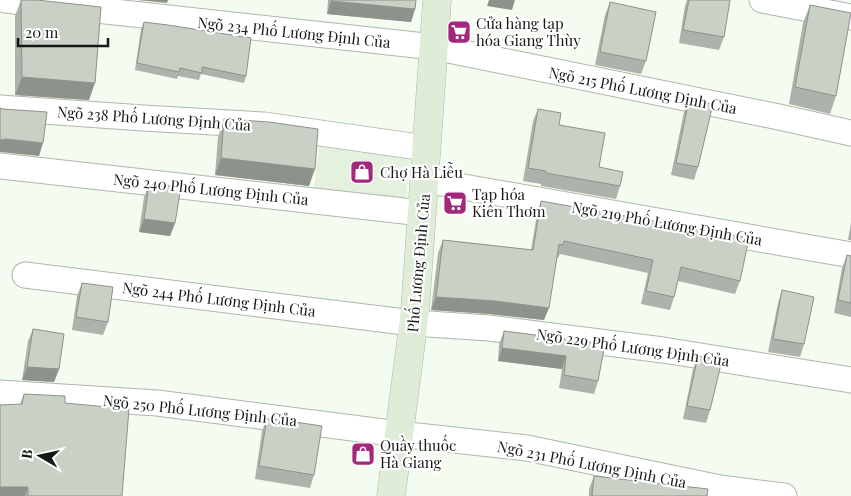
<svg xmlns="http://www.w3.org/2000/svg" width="851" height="496" viewBox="0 0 851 496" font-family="'Playfair Display',serif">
<rect width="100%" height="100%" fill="#f4fbf0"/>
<!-- built -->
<polygon fill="#e5f1df" points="320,137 411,147 405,207 313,197"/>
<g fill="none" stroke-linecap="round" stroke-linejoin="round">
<!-- street casing -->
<g stroke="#afb6ac" stroke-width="27">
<g id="street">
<polyline points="5,0 434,47 779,117 851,133"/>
<polyline points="762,0 851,17"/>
<polyline points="0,108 143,118 264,125 426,148"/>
<polyline points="0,166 422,213"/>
<polyline points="424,180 851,255"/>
<polyline points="25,275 413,323 489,328 663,350 851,380"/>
<polyline points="0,393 157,403 399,434 527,448 720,488 784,496"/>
</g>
</g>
<!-- secondary casing -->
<g stroke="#afb6ac" stroke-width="29">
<polyline id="secondary" points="391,496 415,311 437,0"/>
</g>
<!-- street -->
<use href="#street" stroke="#fff" stroke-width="25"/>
<!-- secondary -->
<use href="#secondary" stroke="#dfecd7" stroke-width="28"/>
</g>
<!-- wall -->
<g fill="#adb3aa">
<polygon points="21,0 37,0 89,100 15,95 15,16"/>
<polygon points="328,0 416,0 415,9 411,22 327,14"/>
<polygon points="687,0 728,0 724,37 719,50 679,43 685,6"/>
<polygon points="610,2 646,61 641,74 595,65 605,15"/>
<polygon points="810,5 836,96 830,114 789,104 803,23"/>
<polygon points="144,22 246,76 244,83 201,74 199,80 178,76 177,79 135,70 141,29"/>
<polygon points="689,100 698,167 694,180 671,175 684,112"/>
<polygon points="538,109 559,125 599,167 620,186 616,199 541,186 541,184 523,181 533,121"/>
<polygon points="224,119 309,186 215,175 218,137"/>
<polygon points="149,184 175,223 170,236 139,232 144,197"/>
<polygon points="541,201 740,281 735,294 678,281 674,297 670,310 641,304 648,273 560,254 558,258 557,258 544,320 490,314 431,310 438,253 443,240 531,250 537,214"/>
<polygon points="851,222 851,240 848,240"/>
<polygon points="847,255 851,256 851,317 834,313 842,268"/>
<polygon points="82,283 108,322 103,335 72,330 77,296"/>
<polygon points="782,290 804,344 800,357 768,352 778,303"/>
<polygon points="33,329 59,369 54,382 22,380 28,341"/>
<polygon points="504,331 605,344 598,381 594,394 559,388 562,369 498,361 499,344"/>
<polygon points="698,356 710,410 706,423 683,419 693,369"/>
<polygon points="24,394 65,403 122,496 0,496 20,404"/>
<polygon points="267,418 314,475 310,488 255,479 262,431"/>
<polygon points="594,476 707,496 589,496 589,489"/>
</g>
<!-- shaded-wall -->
<g fill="#8d928b">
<polygon points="137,0 168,0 167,3"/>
<polygon points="489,0 515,0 512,10 487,6"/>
<polygon points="331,1 415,9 411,22 327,14"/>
<polygon points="22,77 95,83 89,100 15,95"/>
<polygon points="6,139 43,143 39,156 0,152 0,140"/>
<polygon points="221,158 315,169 309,186 215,175"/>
<polygon points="144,219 175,223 170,236 139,232"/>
<polygon points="436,297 495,301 549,308 544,320 490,314 431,310"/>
<polygon points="502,348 566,356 562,369 498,361"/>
<polygon points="27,367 59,369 54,382 22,380"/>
<polygon points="0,487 28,487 25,496 0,496"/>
</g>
<!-- building -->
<g fill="#c9d0c6" stroke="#8d928b">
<polygon points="21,0 37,0 101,7 95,83 22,77"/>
<polygon points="331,0 416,0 415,9 331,1"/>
<polygon points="689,0 730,0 724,37 683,30"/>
<polygon points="610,2 656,12 646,61 600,52"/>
<polygon points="810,5 851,13 836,96 795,87"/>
<polygon points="144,22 168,25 251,38 246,76 202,67 202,73 180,68 179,72 137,63"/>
<polygon points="689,100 713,104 698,167 676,163"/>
<polygon points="0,108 3,109 47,112 43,143 6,139 0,140"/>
<polygon points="538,109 561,113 559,125 605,133 599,167 623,172 620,186 546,173 546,171 528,168"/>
<polygon points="224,119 269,122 318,129 315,169 221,158"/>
<polygon points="149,184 181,187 175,223 144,219"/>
<polygon points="541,201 749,238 740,281 681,267 674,297 646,291 653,260 564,241 563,245 559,244 549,308 495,301 436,297 443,240 533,250"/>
<polygon points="847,255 851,256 851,303 838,300"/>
<polygon points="82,283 113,287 108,322 76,317"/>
<polygon points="782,290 814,297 804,344 773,339"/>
<polygon points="33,329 64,334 59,369 27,367"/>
<polygon points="504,331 605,344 598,381 564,375 566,356 502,348"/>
<polygon points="698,356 722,360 710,410 687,406"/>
<polygon points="24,394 65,396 65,403 129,409 122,496 28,496 28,487 0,487 0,405 22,404"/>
<polygon points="267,418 322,426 314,475 259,466"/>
<polygon points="594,476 708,489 707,496 592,496"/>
</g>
<!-- icons -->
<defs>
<g id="supermarket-square" transform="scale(1.25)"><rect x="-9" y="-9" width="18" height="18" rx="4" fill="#a3277b" stroke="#fff"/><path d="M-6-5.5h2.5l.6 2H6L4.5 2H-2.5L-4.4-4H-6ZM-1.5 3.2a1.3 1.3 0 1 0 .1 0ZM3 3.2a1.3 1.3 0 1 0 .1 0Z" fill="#fff"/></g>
<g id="shop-square" transform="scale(1.25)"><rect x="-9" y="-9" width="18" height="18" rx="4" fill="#a3277b" stroke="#fff"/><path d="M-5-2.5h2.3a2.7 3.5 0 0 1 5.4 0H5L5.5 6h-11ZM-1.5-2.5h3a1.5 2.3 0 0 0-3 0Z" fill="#fff"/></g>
</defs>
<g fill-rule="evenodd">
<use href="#supermarket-square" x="459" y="32"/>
<use href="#shop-square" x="362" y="172"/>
<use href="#supermarket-square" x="455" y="203"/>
<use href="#shop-square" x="363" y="454"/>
</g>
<g text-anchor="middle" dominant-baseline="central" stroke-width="4.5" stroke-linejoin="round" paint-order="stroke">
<!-- poi labels -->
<g font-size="15" fill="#151814" stroke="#fff" text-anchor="start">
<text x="476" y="23">Cửa hàng tạp<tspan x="476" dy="17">hóa Giang Thùy</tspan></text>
<text x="380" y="172">Chợ Hà Liễu</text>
<text x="472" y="194">Tạp hóa<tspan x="472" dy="17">Kiên Thơm</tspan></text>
<text x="380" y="445">Quầy thuốc<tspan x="380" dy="17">Hà Giang</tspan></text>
</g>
<!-- street labels -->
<g font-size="15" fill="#151814" stroke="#fff">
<text transform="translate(294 32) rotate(6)">Ngõ 234 Phố Lương Định Của</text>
<text transform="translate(643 90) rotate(11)">Ngõ 215 Phố Lương Định Của</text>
<text transform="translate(154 118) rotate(4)">Ngõ 238 Phố Lương Định Của</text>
<text transform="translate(211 189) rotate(6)">Ngõ 240 Phố Lương Định Của</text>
<text transform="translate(667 223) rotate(10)">Ngõ 219 Phố Lương Định Của</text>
<text transform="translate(418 263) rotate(-85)">Phố Lương Định Của</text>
<text transform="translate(219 299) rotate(7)">Ngõ 244 Phố Lương Định Của</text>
<text transform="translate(633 347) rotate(8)">Ngõ 229 Phố Lương Định Của</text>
<text transform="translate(200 410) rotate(6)">Ngõ 250 Phố Lương Định Của</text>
<text transform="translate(592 464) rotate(11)">Ngõ 231 Phố Lương Định Của</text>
</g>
</g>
<!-- north arrow -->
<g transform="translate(40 456) rotate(279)" stroke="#ffffff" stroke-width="4" paint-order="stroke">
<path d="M0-4L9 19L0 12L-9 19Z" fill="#151814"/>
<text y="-8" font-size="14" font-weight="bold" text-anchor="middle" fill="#151814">B</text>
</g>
<!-- scale -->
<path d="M18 38v8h90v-8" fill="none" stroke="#151814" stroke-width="2.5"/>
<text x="25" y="38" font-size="15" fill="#151814" stroke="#ffffff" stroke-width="4" paint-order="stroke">20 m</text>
</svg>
